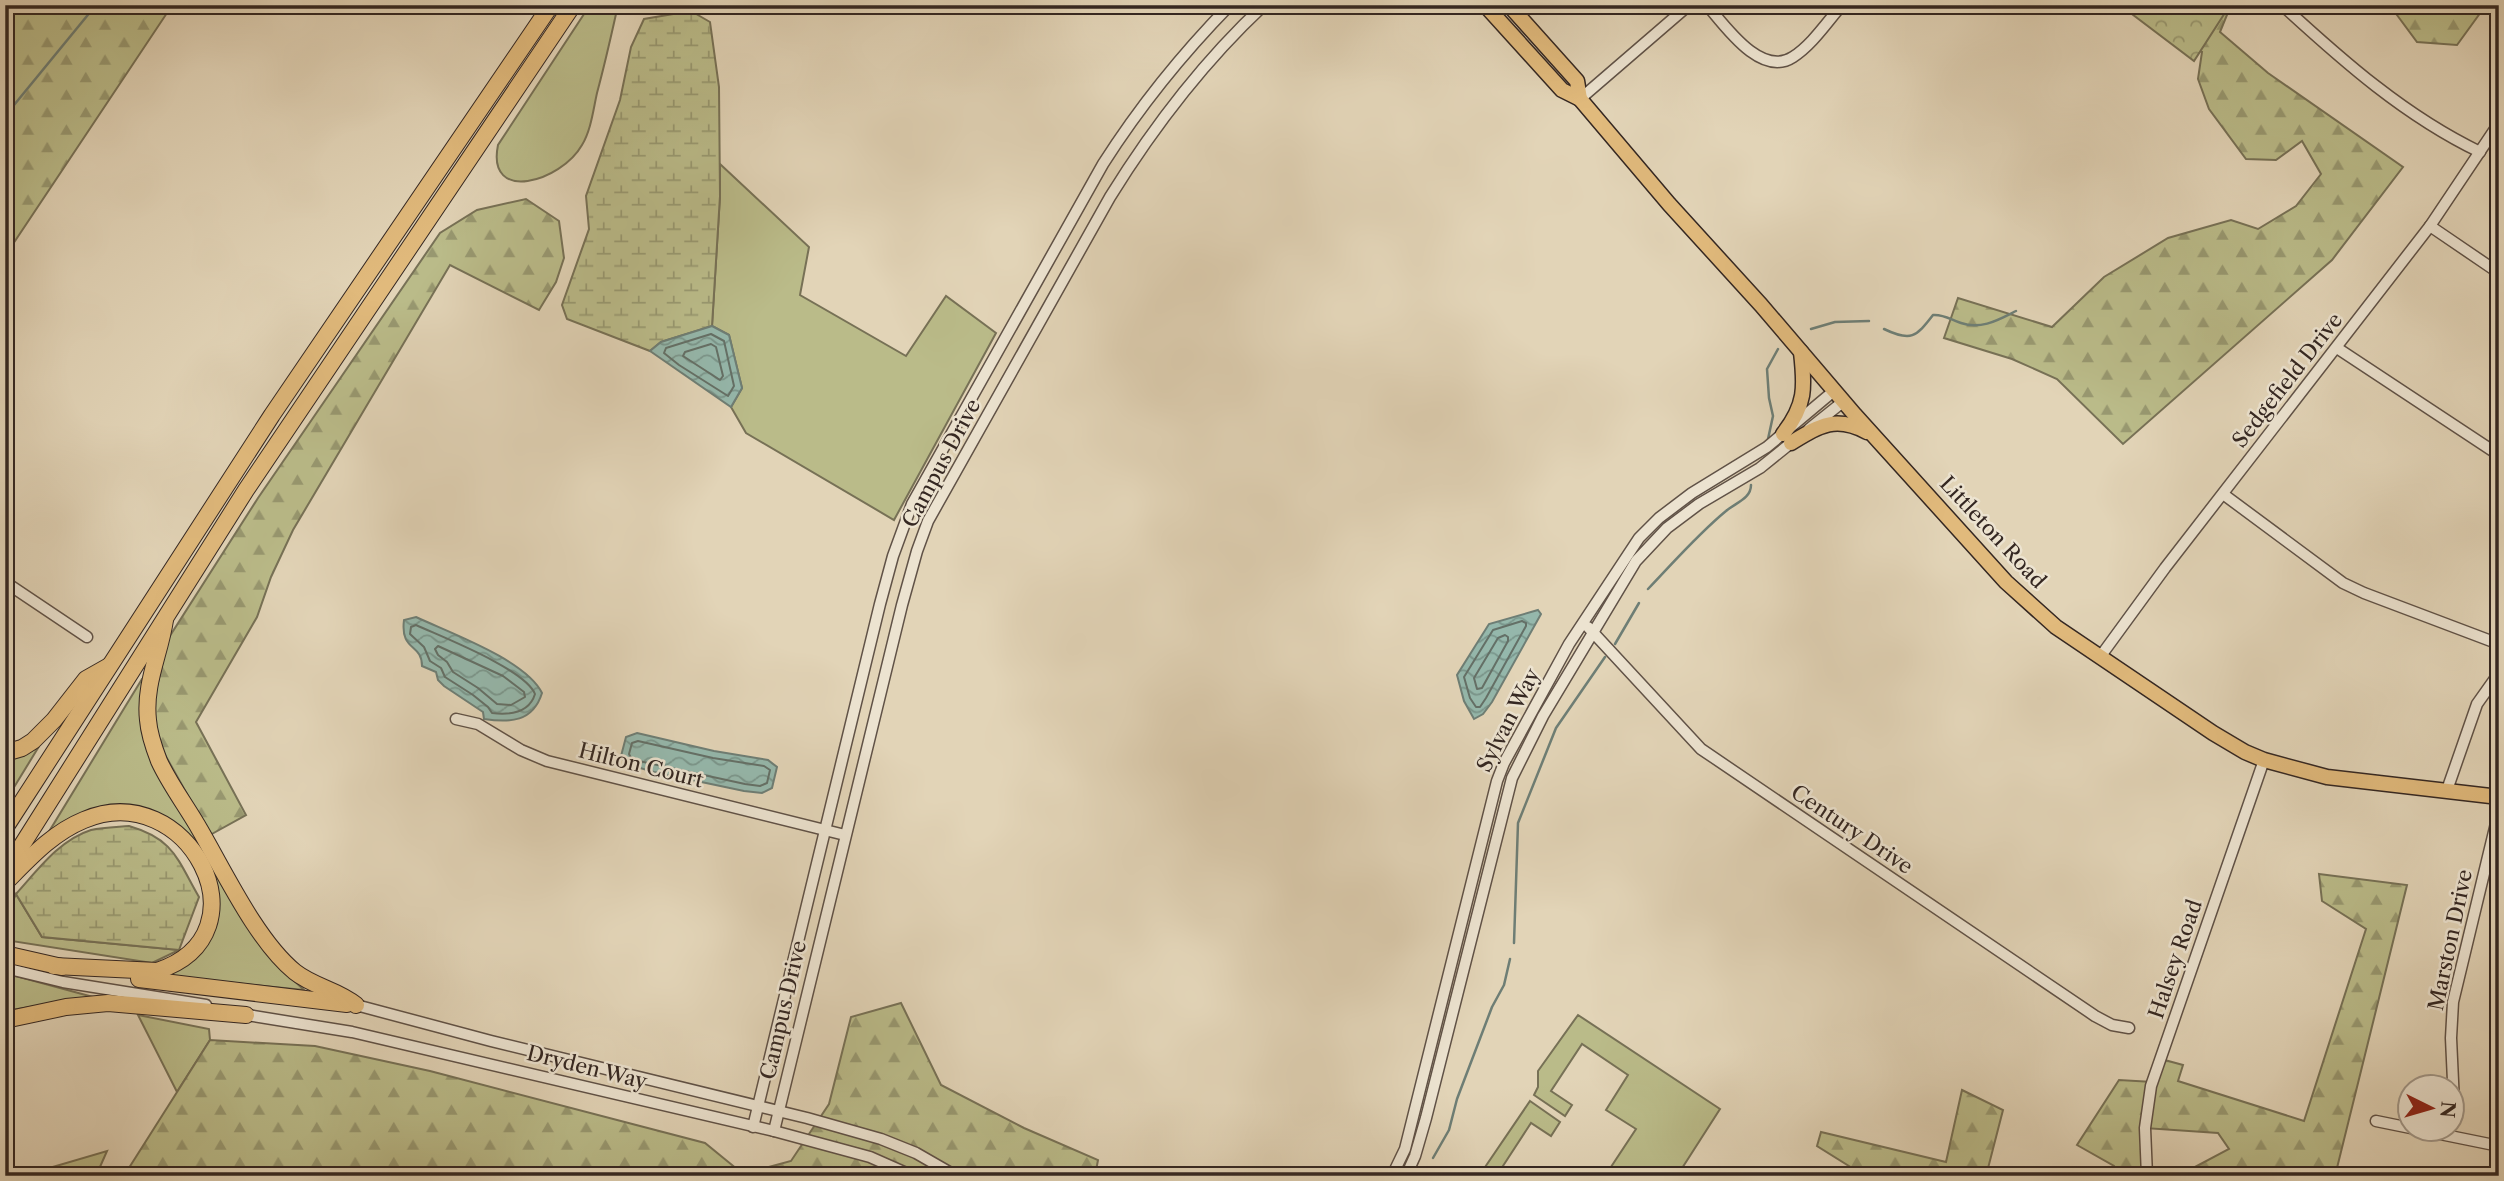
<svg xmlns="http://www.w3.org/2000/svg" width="2504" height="1181" viewBox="0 0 2504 1181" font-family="'Libre Caslon Text',serif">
<defs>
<pattern id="forest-firs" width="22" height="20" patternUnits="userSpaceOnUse" patternTransform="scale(1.75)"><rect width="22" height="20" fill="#babb89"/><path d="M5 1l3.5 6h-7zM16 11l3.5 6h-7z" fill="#989870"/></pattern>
<pattern id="wetland-marsh" width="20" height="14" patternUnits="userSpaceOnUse" patternTransform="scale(1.75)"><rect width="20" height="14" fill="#babb89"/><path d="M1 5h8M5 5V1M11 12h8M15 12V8" fill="none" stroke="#989870"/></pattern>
<pattern id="park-crowns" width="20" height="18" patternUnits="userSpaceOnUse" patternTransform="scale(1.75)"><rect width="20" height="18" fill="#babb89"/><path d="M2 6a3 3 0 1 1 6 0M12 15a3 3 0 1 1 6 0" fill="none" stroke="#989870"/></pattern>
<pattern id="water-waves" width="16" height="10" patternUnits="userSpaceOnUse" patternTransform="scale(1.75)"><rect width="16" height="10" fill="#95b8ac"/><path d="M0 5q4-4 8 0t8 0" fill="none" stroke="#7a968c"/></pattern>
</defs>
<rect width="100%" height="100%" fill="#e2d4b7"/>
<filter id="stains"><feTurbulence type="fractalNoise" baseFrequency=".00286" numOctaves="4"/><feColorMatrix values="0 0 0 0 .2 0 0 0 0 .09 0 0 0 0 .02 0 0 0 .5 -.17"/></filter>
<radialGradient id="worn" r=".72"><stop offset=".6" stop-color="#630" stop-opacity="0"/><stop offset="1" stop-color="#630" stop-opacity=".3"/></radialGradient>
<!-- grass -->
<g fill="#babb89" stroke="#777156" stroke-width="2">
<path d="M 590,5 L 621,5 L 616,14 C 610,41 604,67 597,93 C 593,111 591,130 582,145 C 561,182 486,204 498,145 Z"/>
<polygon points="720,164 809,247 800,295 906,356 946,296 996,333 894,520 746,433 731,407 742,388 729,335 712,326 720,196"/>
<polygon points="142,679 144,679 145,737 287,974 304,990 165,976 190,961 200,950 211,870 203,853 189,836 153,812 50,830"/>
<polygon points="38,748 5,802 5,759"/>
<polygon points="16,894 42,937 179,950 152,963 5,940 5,918"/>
<polygon points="5,973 93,997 5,1011"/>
<polygon points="138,1015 209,1029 210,1040 177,1092"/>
<polygon points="1578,1015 1720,1109 1677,1176 1605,1176 1636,1129 1606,1110 1628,1075 1582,1044 1551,1091 1572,1105 1565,1116 1534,1095 1538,1087 1538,1071"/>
<polygon points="1530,1101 1560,1122 1551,1136 1531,1123 1501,1169 1510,1176 1479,1176"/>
<polygon points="107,1151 96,1176 22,1176"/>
</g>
<!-- forest -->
<g fill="url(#forest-firs)" stroke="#777156" stroke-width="2">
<polygon points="5,5 169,5 171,7 5,256"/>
<polygon points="2129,5 2231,5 2220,32 2268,73 2403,167 2332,260 2123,444 2057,379 2012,359 1944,338 1958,298 2052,327 2104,277 2168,238 2231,220 2258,229 2296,206 2321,174 2302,141 2276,160 2246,159 2209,109 2198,79 2202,52 2170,39"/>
<polygon points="2380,5 2486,5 2457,45 2417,42 2394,11"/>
<polygon points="526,199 559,221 564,258 556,282 539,310 450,265 293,530 271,577 257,617 196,722 246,815 210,835 159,744 152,708 168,639 258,498 440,233 477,210"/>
<polygon points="2319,874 2407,885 2335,1176 2178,1176 2229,1149 2218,1133 2145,1128 2149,1176 2117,1176 2114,1166 2077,1145 2119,1080 2153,1082 2161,1059 2183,1065 2178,1081 2304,1121 2366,929 2322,901"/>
<polygon points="901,1003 941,1085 1024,1128 1098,1160 1095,1176 117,1176 127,1171 210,1040 315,1046 430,1071 705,1143 743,1174 791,1161 829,1104 851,1017"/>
<polygon points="1962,1090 2003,1110 1986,1176 1865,1176 1817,1146 1821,1132 1946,1162"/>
</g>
<!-- wetland -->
<g fill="url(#wetland-marsh)" stroke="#777156" stroke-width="2">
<polygon points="691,11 710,22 719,87 720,196 712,326 661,342 650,351 567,319 562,305 589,229 586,196 620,100 631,47 644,19"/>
<path d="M 129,826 C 174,839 177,859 199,897 L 179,950 L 42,937 L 16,894 C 37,871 59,840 91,830 C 103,827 117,827 129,826 Z"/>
</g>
<!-- park -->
<polygon fill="url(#park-crowns)" stroke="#777156" stroke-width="2" points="2120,5 2230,5 2194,61"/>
<!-- water -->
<g fill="url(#water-waves)" stroke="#6e7e75" stroke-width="2">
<polygon points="712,326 729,335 742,388 731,407 650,351 661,342"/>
<polygon points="1538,610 1541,614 1492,702 1483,714 1474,719 1464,701 1457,675 1489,624"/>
<path d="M 416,617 C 450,633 526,660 542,693 C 533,722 510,723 484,719 L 483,712 L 444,686 L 438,680 L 436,672 L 422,666 C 422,643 400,652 404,620 Z"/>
<polygon points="637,733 714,751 768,760 777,767 772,788 762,793 744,791 654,772 626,764 621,756 626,737"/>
</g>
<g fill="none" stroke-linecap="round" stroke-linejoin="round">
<!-- shore -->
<g stroke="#647067" stroke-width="2">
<polygon points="711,334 724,341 734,386 728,396 679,365 664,353 666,348"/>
<polygon points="711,344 716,347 723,376 720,380 683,356 685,352"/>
<polygon points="1522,621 1526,623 1526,626 1486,698 1480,707 1476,707 1470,698 1464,677 1493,630"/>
<path d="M 416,625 C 442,637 525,669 535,694 C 529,714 509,715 492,713 L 488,707 L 473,695 L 445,677 L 441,668 L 430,661 L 424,647 L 410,634 L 411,627 Z"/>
<polygon points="1505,635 1508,637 1508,641 1482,688 1477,689 1474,678 1498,638"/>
<polygon points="438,646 503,676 524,692 525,697 511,705 497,704 478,688 453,672 447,662 438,655 435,649"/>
<polygon points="638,741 713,758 764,766 770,770 767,783 760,786 745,784 639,761 631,758 629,754 632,743"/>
</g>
<!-- stream -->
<g stroke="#6e7e75" stroke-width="2.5">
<polyline points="5,116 96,5"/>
<polyline points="1811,329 1835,322 1869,321"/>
<path d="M 1884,329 C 1911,342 1916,337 1933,315 C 1944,314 1951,320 1961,323 C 1981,330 1998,320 2016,311"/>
<polyline points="1768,439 1773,416 1769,398 1767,369 1778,349"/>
<path d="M 1648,589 C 1673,563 1698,534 1726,511 C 1735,503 1751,499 1751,485"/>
<polyline points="1615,644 1639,603"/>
<polyline points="1514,943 1518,823 1556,728 1605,657"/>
<polyline points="1433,1158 1449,1130 1457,1099 1492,1007 1504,985 1510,959"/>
<polyline points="1425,1176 1426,1173"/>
</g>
<!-- minor casing -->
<g stroke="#605247" stroke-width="13">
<g id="minor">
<path d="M 1707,5 C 1725,26 1761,78 1793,57 C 1812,45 1827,22 1842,5"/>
<path d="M 2282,5 C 2343,61 2405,116 2480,152"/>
<polyline points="1580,99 1689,5"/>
<polyline points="2430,226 2499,273"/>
<polyline points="2337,348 2499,455"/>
<polyline points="1809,429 1844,401"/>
<polyline points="2223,494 2343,583 2364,593 2499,644"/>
<polyline points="5,582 87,637"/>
<polyline points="1588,627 1701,749 2095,1016 2112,1025 2129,1028"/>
<polyline points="2100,657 2165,568 2430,226 2499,123"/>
<polyline points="456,719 478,724 521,750 547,761 845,835"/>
<polyline points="2447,790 2477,704 2499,673"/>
<polyline points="5,968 63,982 206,1005"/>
<polyline points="356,1005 491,1041 807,1118 881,1139 916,1153 956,1176"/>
<polyline points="241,1014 352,1032 774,1131 870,1157 913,1176"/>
<polyline points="2452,1120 2454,1103 2451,1038 2453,1002 2499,811"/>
<polyline points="2376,1121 2499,1146"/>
<path d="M 753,1127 L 880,604 L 893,556 L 912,504 L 1103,164 C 1140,106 1182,54 1230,5"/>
<path d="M 774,1131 L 902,605 L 917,551 L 928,521 L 1110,197 C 1154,126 1203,62 1264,5"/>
<polyline points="1392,1176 1405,1149 1497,781 1504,763 1569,644 1639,538 1659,518 1692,493 1767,447 1835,390"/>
<polyline points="1406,1176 1415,1156 1426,1118 1512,778 1543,716 1636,561 1667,528 1699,504 1760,468 1796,439"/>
<polyline points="2147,1176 2145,1128 2151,1086 2264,760"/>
</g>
</g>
<!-- major casing -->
<g stroke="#342722" stroke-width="17">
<g id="major">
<polyline points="1485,5 1562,90 1580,99 1669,204 1761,305 1855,415 2006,582 2056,627 2213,733 2245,752 2264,760 2327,777 2499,797"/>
<polyline points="1509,5 1577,81 1580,99"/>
<path d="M 1783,434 C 1806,405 1805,387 1801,352"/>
<path d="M 1791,443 C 1819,426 1835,415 1867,432"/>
</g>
</g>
<!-- highway casing -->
<g stroke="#342722" stroke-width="18">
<g id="highway">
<path d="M 165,620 C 160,654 144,684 148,720 C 149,734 154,748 159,761 C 170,785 187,807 200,830 C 225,873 257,941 295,972 C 314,987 338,990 356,1005"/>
<polyline points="5,753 22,748 33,741 54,720 86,679 109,666"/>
<polyline points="5,828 272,415 551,5"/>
<polyline points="5,872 246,490 573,5"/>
<path d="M 5,883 C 29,859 52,833 84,820 C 187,776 271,934 157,971 L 54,966"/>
<polyline points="5,954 62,967"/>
<polyline points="139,979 347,1004"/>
<polyline points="5,1020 66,1007 108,1003 246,1015"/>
</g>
</g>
<!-- minor -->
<use href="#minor" stroke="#ece3d0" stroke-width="10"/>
<!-- major -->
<use href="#major" stroke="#e1ba7c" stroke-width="14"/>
<!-- highway -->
<use href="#highway" stroke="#e1ba7c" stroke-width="16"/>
</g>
<g text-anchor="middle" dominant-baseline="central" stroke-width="5" stroke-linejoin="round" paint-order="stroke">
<!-- street labels -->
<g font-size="21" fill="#342722" stroke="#ece3d0">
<text transform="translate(2287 380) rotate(-52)">Sedgefield Drive</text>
<text transform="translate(941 463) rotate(-62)">Campus Drive</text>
<text transform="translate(1993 532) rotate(47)">Littleton Road</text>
<text transform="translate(1508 720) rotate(-63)">Sylvan Way</text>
<text transform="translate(641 765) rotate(14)">Hilton Court</text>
<text transform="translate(1852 829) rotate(34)">Century Drive</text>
<text transform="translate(2450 940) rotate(-78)">Marston Drive</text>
<text transform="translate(2175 959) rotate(-71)">Halsey Road</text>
<text transform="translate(783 1010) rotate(-77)">Campus Drive</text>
<text transform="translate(587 1067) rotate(14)">Dryden Way</text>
</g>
</g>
<!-- margin -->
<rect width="2504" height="1181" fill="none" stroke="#e2d4b7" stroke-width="28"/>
<rect x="7" y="7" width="2490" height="1167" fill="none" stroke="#342722" stroke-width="3.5"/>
<rect x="14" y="14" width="2476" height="1153" fill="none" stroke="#342722" stroke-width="2"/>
<!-- north arrow -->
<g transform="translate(2431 1108) rotate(95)"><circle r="33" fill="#ece3d0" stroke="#a2988a" stroke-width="2"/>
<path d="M0-5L12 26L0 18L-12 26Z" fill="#8f2418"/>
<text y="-10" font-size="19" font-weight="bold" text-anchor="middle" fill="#342722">N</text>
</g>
<rect width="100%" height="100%" filter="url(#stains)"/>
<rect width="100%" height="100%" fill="url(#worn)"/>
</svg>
